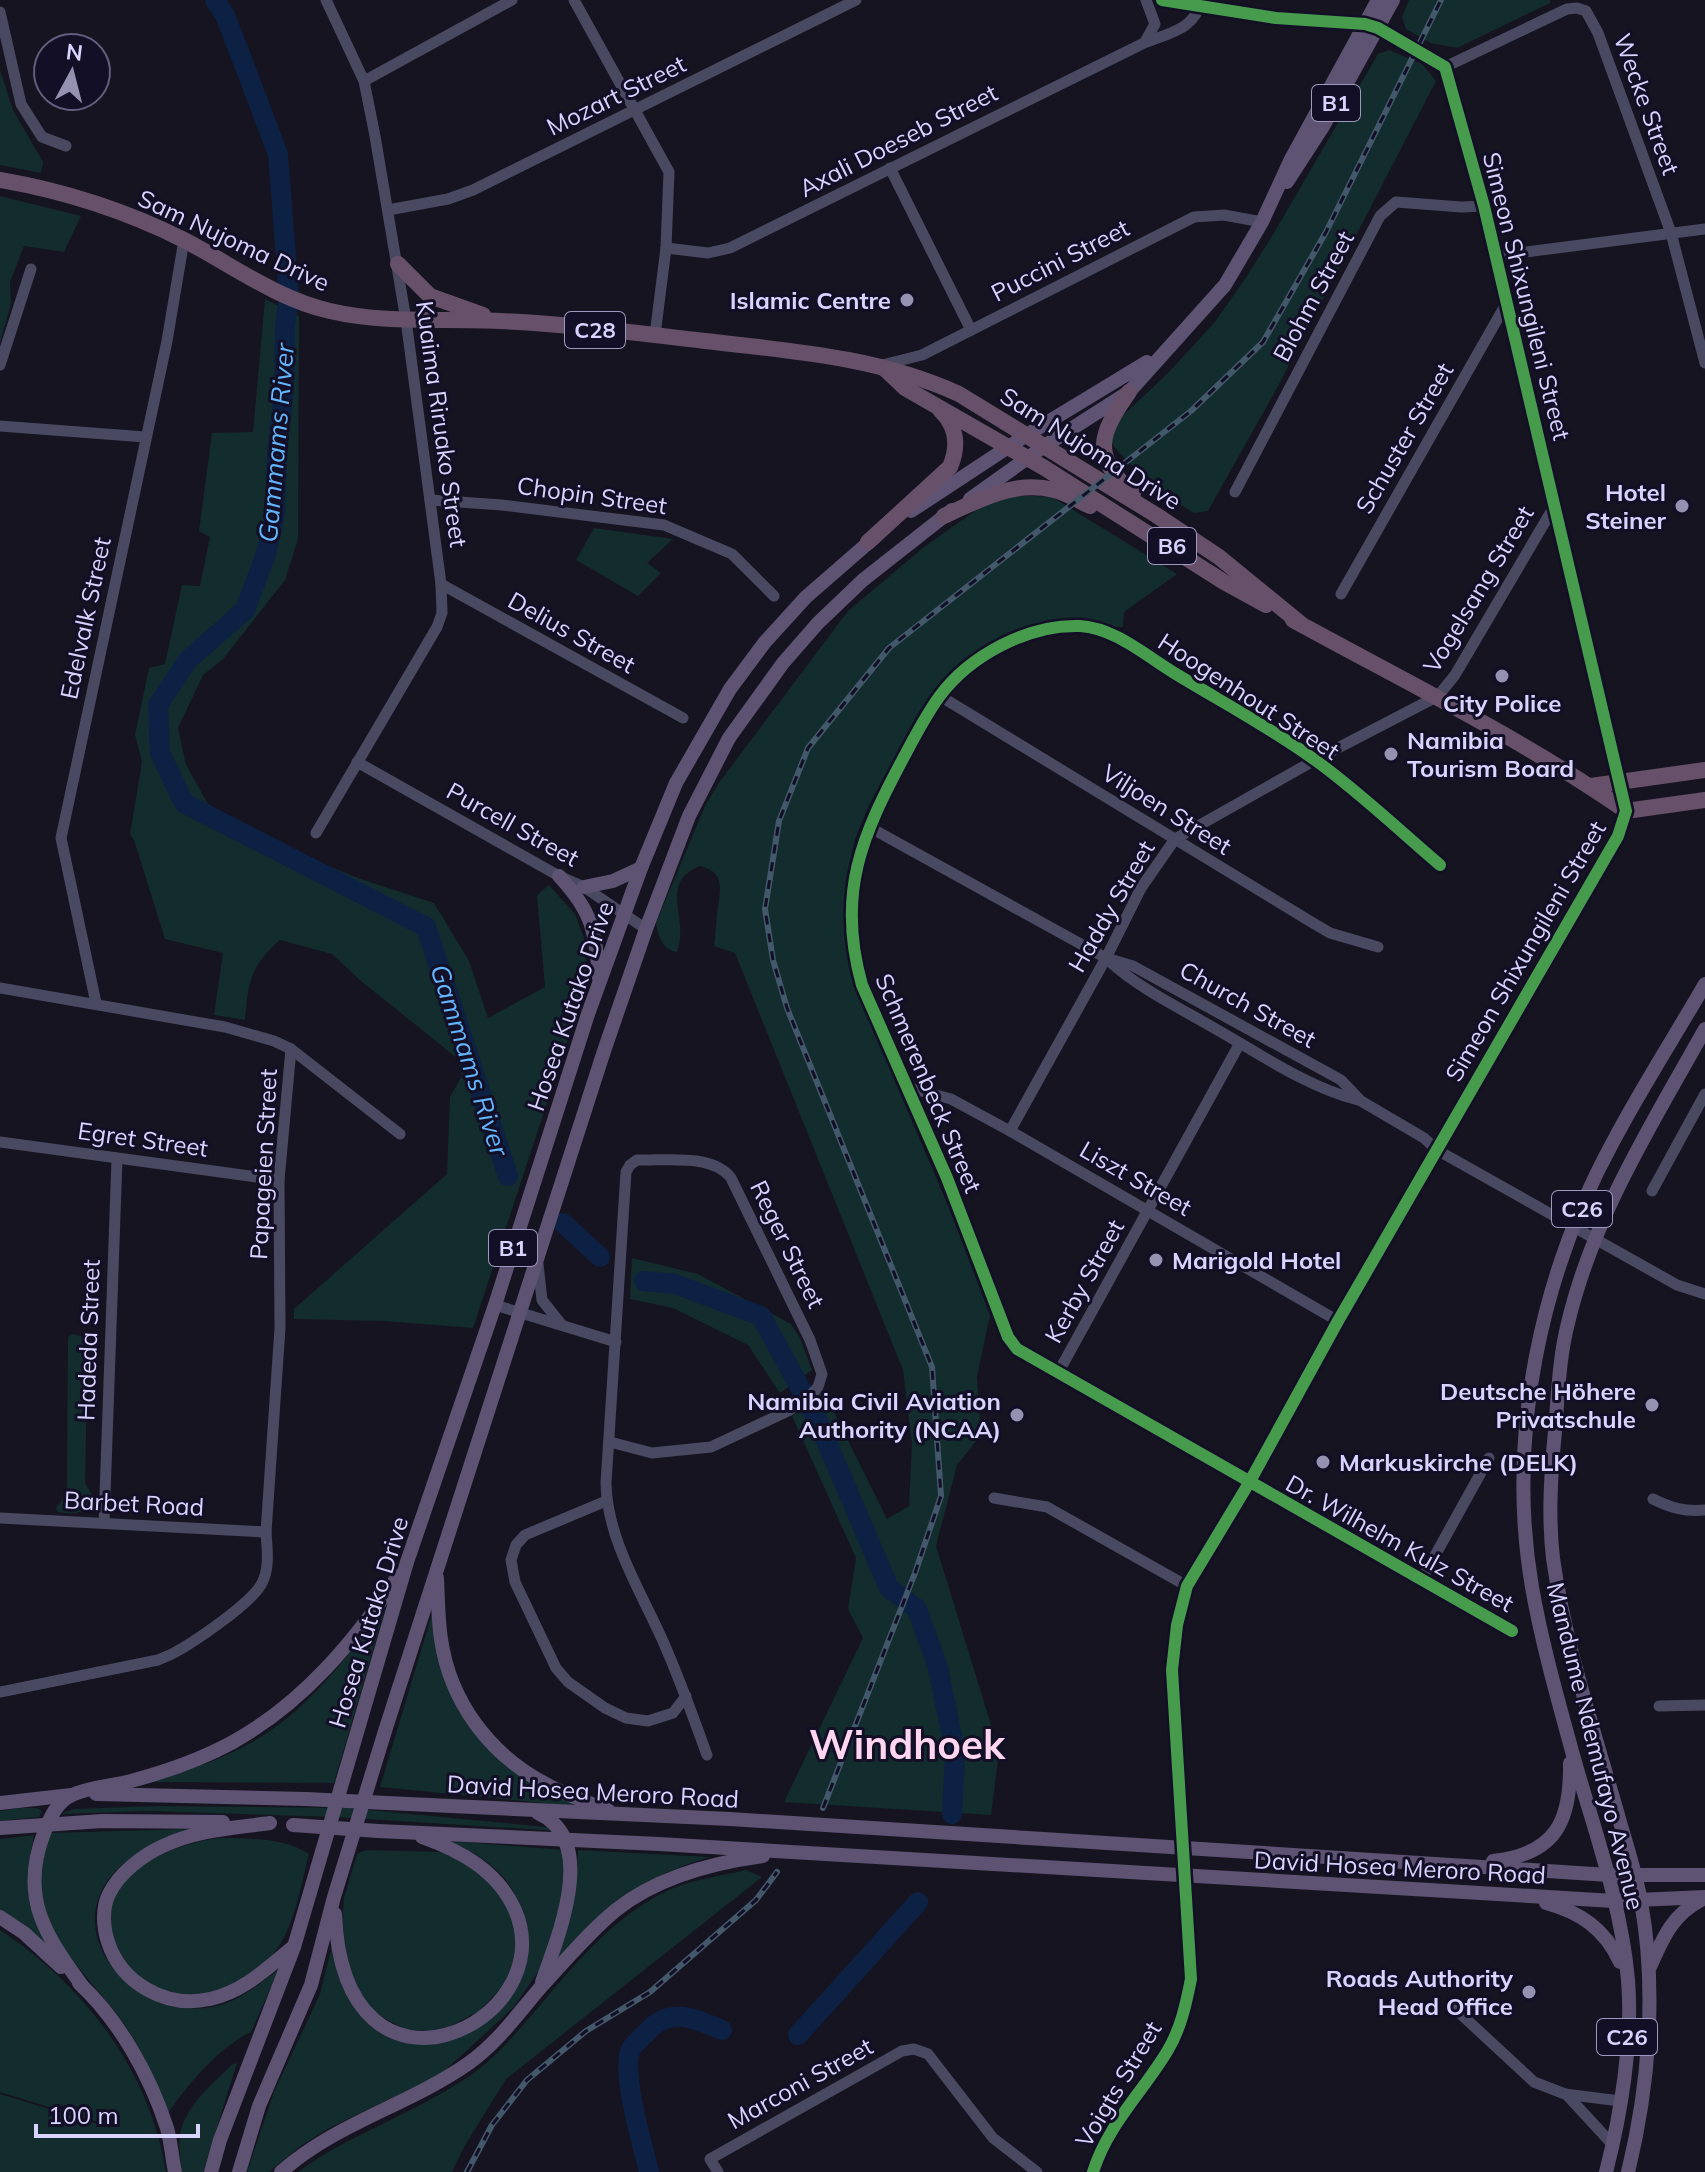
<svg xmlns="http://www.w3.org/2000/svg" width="1705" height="2172" viewBox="0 0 1705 2172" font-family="Mulish,sans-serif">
<rect width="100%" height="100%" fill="#161421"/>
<!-- green -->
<g fill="#132c2d">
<polygon points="1409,0 1550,0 1550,3 1457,48 1431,43 1406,29 1402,17"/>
<path d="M 1389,50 L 1422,64 L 1436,81 L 1277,388 L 1208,511 L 1194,513 C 1161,494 1135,471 1110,442 L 1113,425 L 1169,372 L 1214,323 L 1245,279 L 1274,233 L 1378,54 Z"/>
<polygon points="0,70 13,110 43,162 41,173 0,165"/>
<polygon points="0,196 81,216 64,252 24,246 10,282 11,304 0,343"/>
<path d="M 265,299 L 299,316 L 298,539 L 285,580 L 223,659 L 203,675 L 178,728 L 186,765 L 208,804 L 297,853 L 358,878 L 434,903 L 469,961 L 488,1018 L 545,987 L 537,895 L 549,885 L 575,914 L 584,938 L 588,978 L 473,1328 L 384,1321 L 294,1319 L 294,1309 L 447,1174 L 450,1097 L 462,1076 L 457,1058 L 361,981 L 332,954 L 280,940 C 250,966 248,983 245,1020 L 214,1015 L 223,953 L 165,939 L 134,840 L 130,834 L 142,762 L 135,735 L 149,668 L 165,664 L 182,585 L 200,586 L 210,537 L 199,531 L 212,433 L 253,432 Z"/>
<path d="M 1012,495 L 1052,497 L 1177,574 L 1124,612 L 1123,627 L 1108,627 L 1066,619 L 1048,622 L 999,641 L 971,657 L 947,677 L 920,710 L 869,805 L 855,839 L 846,879 L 844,925 L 857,992 L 949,1208 L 990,1315 L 977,1377 L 981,1435 L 957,1465 L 936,1546 L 999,1751 L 991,1815 L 784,1802 L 863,1638 L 848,1609 L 856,1558 L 792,1416 L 808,1406 L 823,1390 L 887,1519 L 909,1506 L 912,1444 L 903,1370 L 735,953 L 714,946 C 716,933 716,920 718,906 C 721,887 724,872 700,866 C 657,884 690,916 677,952 C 662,950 658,935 656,923 L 705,806 L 718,784 L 848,611 L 924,547 L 985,504 Z"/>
<polygon points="594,528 673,539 647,563 661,573 638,596 576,560"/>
<polygon points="632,1258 698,1274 791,1324 800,1338 812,1370 780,1393 748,1345 673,1308 630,1299"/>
<path d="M 73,1334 L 88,1338 L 85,1483 L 91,1493 L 91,1505 C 81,1515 71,1514 58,1512 L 56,1508 L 67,1493 L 68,1337 Z"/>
<path d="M 386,1606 L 334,1783 L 152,1782 C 188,1770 226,1759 259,1738 C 312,1706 349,1654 386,1606 Z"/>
<polygon points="432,1614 481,1736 572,1803 573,1806 380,1787"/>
<polygon points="157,1806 348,1808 546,1827 558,1831 335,1817 149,1811 61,1814 74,1809"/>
<polygon points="21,1808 37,1808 42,1811 39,1817 0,1821 0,1811"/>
<path d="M 192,1829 C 171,1838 149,1845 131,1858 C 50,1914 119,2016 205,2008 C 234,2006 257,1986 279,1969 L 251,2032 C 217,2049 190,2082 168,2113 C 157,2082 143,2053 125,2025 C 98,1986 46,1941 39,1893 C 36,1873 43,1853 47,1833 Z"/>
<path d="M 34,1835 C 24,1885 27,1899 48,1946 L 0,1912 L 0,1839 Z"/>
<path d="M 219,1838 C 248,1838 285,1838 309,1854 C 301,1885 296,1919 279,1946 C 268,1964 248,1979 228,1987 C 217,1991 204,1996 193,1996 C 152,1995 112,1964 108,1923 C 104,1870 178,1843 219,1838 Z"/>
<path d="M 450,1841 L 564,1850 L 565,1872 L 561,1908 L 542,1966 L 513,2008 L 440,2075 L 329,2128 L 302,2145 L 269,2172 L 247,2172 L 274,2092 L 320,1994 L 331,1950 C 342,1982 351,2014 381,2032 C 399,2043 414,2037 434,2032 C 451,2028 472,2026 488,2019 C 500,2014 509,1998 516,1987 C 541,1949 526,1894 492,1866 C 479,1855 464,1848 450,1841 Z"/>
<polygon points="366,1850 440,1852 461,1859 504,1895 519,1947 507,1982 479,2011 449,2027 427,2031 407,2030 371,2011 350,1974 342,1923 344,1898 357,1854"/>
<path d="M 578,1850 L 710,1857 C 636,1879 606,1907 555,1964 C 570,1927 577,1890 578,1850 Z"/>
<path d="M 746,1870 L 762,1877 L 506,2079 L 464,2147 L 452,2172 L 298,2172 C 354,2131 423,2111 479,2069 C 503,2050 522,2026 542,2003 C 578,1960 617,1914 669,1890 C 692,1879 722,1876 746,1870 Z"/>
<path d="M 0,1930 C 84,1985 150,2071 166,2172 L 0,2172 L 0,2094 L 110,2128 L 111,2126 L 0,2092 Z"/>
<path d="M 237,2063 L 203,2172 L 182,2172 C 181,2160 178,2145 180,2134 C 186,2105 212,2084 233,2064 Z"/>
</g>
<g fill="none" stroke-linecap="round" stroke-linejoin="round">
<!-- river -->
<g stroke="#0d2144" stroke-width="20">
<polyline points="215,0 225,15 278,154 289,297 285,326 284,391 277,453 275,514 266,554 245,610 188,660 158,705 160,753 184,803 426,927 508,1176"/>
<polyline points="563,1223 600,1257"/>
<polyline points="644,1281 675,1284 761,1316 816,1417 889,1588 917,1609 938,1668 955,1752 952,1814"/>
<polyline points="798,2035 918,1902"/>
<path d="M 649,2172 C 643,2147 620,2070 631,2049 C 635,2043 643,2036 648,2031 C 670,2006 696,2019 722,2030"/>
</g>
<!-- minor -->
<g stroke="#4a4962" stroke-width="11">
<polyline points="574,0 669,172 666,248 655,335"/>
<polyline points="1162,0 1276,18 1365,24 1378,28 1406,44"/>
<polyline points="0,12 21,104 42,137 66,146"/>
<polyline points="1145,42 1155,24 1146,0"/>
<polyline points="1445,67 1567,9 1577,8 1586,11 1598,33 1671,233 1705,363"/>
<polyline points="364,81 512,0"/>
<polyline points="890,168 971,330"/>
<polyline points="388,210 448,199 473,190 856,0"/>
<path d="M 666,248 L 708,253 L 730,248 L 1144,43 C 1169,33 1196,29 1201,0"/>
<polyline points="1495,256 1705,229"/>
<polyline points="0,365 31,269"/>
<polyline points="882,365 922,355 1194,217 1224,215 1262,222"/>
<polyline points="0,426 145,437"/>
<polyline points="1235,492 1380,216 1396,202 1461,207 1484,206"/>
<polyline points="430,500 502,505 664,525 732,554 774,596"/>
<polyline points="441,584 683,718"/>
<polyline points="1341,594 1506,304"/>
<polyline points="940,696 1308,920 1330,933 1378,947"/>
<polyline points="357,762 559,876 584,887 646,929"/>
<polyline points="869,827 1106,958 1133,966 1341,1080 1361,1101 1424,1138 1437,1150 1677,1285 1705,1294"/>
<polyline points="316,833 437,627 442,613 441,584 406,320 375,136 364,81 326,0"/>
<path d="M 1440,865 C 1399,830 1358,791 1315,760 C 1271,728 1222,702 1176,674 C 1146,656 1115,628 1080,626 C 1028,624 969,656 939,697 C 926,715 915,736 905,755 C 862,835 836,893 862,985 L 947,1178 L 1008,1337 L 1017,1349 L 1512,1631"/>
<path d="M 1109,961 C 1140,989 1178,1007 1214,1028 C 1260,1054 1307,1087 1358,1100"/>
<polyline points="0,988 225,1027 274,1041 291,1049 400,1134"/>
<polyline points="96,1003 61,838 167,341 184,240"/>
<polyline points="906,1087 951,1099 1010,1131 1338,1321"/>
<polyline points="1010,1131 1106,958 1141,888 1175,839 1315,760 1438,696 1455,675 1555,505"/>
<polyline points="0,1142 279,1180"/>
<polyline points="1652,1191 1705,1094"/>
<polyline points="538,1264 542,1300 561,1324"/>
<polyline points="495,1305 616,1342"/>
<polyline points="1058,1373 1240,1043"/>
<path d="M 610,1442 L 652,1453 L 711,1447 L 790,1410 L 810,1396 L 818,1387 L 822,1374 L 810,1340 L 731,1178 C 712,1153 665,1161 637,1160 L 630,1165 L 626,1172 L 606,1483 C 607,1538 640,1590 662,1639 C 679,1677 693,1716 707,1755"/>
<polyline points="994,1498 1047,1507 1187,1586"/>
<path d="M 1653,1499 C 1671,1508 1685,1512 1705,1510"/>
<polyline points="606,1501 525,1535 516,1545 511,1560 515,1582 556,1668 568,1682 605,1708 626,1718 648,1721 673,1713 686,1696"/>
<polyline points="0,1518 266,1532"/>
<polyline points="104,1523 117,1159"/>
<polyline points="1422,1579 1489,1458"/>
<path d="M 0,1692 L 158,1660 L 172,1654 C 193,1643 252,1603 262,1583 C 270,1568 267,1548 266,1532 L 280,1328 L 279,1180 L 291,1049"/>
<polyline points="1659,1706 1705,1705"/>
<polyline points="1452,2006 1534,2082 1565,2094 1620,2101"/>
<polyline points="1566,2094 1613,2145"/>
<polyline points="718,2172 710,2159 902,2051 914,2049 928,2054 993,2138 1037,2172"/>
<path d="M 1093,2172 C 1108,2124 1143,2092 1168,2050 C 1181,2028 1186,2004 1191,1979 L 1172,1670 L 1177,1625 L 1187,1586 L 1249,1483 L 1338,1321 L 1618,836 L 1626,811 L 1484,206 L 1445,67 L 1429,56"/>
</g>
<!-- major -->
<g stroke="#5e5373" stroke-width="14">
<polyline points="1287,182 1322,128 1393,0"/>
<polyline points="970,499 1043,447 1129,392 1225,285 1262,222 1291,159 1378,0"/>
<polyline points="911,511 1025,436 1147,362"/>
<path d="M 559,876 C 592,911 596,932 599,978"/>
<polyline points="584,887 613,881 641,868"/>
<path d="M 437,1578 C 438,1598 438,1619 441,1639 C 450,1702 490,1755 546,1784 C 565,1795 588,1802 608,1810"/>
<polyline points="96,1794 306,1799"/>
<polyline points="0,1803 71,1795"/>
<polyline points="387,1803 730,1819 1609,1875 1705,1875"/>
<path d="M 538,1813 C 599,1840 558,1936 542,1982"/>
<path d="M 270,1823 C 234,1828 197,1830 163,1846 C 143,1855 119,1873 109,1894 C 102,1908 103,1927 108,1942 C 121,1983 166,2009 210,1999 C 243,1992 266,1969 292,1948"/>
<polyline points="0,1828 102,1821 223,1822"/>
<polyline points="378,1831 659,1844 1614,1901 1705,1897"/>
<path d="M 1493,1861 C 1556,1854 1571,1821 1570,1763"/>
<path d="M 1546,1903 C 1580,1912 1605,1929 1620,1962"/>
<path d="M 335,1914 C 344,2128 564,2023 515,1910 C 498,1871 461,1851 422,1837"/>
<polyline points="0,1917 24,1933 61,1967"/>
<path d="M 1650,1967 C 1663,1938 1672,1915 1701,1900"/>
<path d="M 79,1983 C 120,2021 150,2076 167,2128 C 171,2142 172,2158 175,2172"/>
<path d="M 83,1987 C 46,1936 19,1898 44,1833 C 50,1817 57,1802 72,1795 C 90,1787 112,1786 131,1781 C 165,1772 202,1759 233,1742 C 303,1703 355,1641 398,1576"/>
<polyline points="211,2172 220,2140 294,1947 407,1562 495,1305 588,1014 641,868 676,783 730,689 765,642 806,597 875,537"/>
<polyline points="239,2172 259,2106 311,1985 334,1897 385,1731 604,1051 646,929 689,816 729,738 783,663 818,623 863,580 952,510"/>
<path d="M 281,2172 C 336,2123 409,2105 469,2063 C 498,2042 517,2015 540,1988 C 564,1962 589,1932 616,1910 C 657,1877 711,1863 763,1856"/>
<path d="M 1606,2172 C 1621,2114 1633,2041 1628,1980 C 1621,1899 1591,1822 1570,1744 C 1556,1693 1541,1639 1532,1587 C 1506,1436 1541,1273 1614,1140 C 1642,1087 1675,1036 1705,984"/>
<path d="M 1628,2172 C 1649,2087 1657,1989 1641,1902 C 1636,1873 1626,1844 1618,1815 C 1594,1730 1565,1645 1553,1558 C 1548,1516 1551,1473 1555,1431 C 1558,1396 1559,1358 1568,1323 C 1593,1217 1652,1124 1705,1029"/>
</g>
<!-- highway -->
<g stroke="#67516a" stroke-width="16">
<path d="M 0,180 C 64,191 126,211 184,240 C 232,265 277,299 330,311 C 385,324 444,318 500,321 C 568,324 637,333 705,341 C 792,351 878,357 959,394 L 1156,515 L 1219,557 L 1301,624"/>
<polyline points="398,264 430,296 483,315"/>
<polyline points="885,369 905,388 1043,467 1224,582 1266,605"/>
<path d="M 1129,392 C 1099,435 1091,455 1133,494"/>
<path d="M 944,516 C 979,500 1014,480 1054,490 C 1067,493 1079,501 1090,506"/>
<path d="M 868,542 L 950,467 C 959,446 957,426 940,410"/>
<path d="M 1293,620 C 1406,682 1521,738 1626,811 L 1705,800"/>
<polyline points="1591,786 1705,770"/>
</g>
<!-- rail casing -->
<g stroke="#43596b" stroke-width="6">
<g id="rail">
<polyline points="823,1808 915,1573 941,1496 932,1367 787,1008 773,960 765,909 779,821 808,748 889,648 1191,411 1263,342 1326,232 1441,0"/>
<polyline points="467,2172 492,2125 527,2080 586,2031 650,1992 756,1900 777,1872"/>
</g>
</g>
<!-- rail -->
<use href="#rail" stroke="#130f26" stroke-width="3" stroke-dasharray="9" stroke-linecap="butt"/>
<!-- minor-bridge -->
<polyline stroke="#4a4962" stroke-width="11" points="1406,44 1429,56"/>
<!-- major-bridge -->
<g stroke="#5e5373" stroke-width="14">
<polyline points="306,1799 387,1803"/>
<polyline points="293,1825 378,1831"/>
</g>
<!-- cycleway casing -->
<g stroke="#130f26" stroke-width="17">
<g id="cycleway">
<path d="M 1440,865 C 1399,830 1358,791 1315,760 C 1271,728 1222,702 1176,674 C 1146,656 1115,628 1080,626 C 1028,624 969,656 939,697 C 926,715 915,736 905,755 C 862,835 836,893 862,985 L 947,1178 L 1008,1337 L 1017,1349 L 1512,1631"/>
<path d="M 1093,2172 C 1108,2124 1143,2092 1168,2050 C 1181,2028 1186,2004 1191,1979 L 1172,1670 L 1177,1625 L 1187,1586 L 1249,1483 L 1338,1321 L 1618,836 L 1626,811 L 1484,206 L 1445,67 L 1378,28 L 1365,24 L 1276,18 L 1162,0"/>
</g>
</g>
<!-- cycleway -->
<use href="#cycleway" stroke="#469c4c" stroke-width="12"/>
</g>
<!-- markers -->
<g fill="#9591b1" stroke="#130f26" stroke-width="3">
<circle cx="907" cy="300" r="8"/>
<circle cx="1682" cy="506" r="8"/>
<circle cx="1502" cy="676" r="8"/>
<circle cx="1391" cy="754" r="8"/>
<circle cx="1156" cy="1260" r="8"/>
<circle cx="1652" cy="1405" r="8"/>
<circle cx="1017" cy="1415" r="8"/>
<circle cx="1323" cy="1462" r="8"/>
<circle cx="1529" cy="1992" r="8"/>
</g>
<g text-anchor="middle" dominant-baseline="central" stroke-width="6" stroke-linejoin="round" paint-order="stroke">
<!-- shield labels -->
<g fill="#130f26" stroke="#9e99be" stroke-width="2">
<rect x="1312" y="85" width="48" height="36" rx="6"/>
<rect x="565" y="312" width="60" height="36" rx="6"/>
<rect x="1148" y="528" width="48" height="36" rx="6"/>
<rect x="1552" y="1191" width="60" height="36" rx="6"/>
<rect x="489" y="1230" width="48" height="36" rx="6"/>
<rect x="1597" y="2019" width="60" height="36" rx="6"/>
</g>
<g font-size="22" font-weight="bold" fill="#d9d4ff">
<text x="1336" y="103">B1</text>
<text x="595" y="330">C28</text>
<text x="1172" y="546">B6</text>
<text x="1582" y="1209">C26</text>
<text x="513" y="1248">B1</text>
<text x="1627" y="2037">C26</text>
</g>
<!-- street labels -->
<g font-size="24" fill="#d9d4ff" stroke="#130f26">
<text transform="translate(616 95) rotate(-26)">Mozart Street</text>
<text transform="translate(1647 104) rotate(70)">Wecke Street</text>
<text transform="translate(898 140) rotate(-27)">Axali Doeseb Street</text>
<text transform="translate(234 240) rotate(25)">Sam Nujoma Drive</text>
<text transform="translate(1060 260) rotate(-27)">Puccini Street</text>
<text transform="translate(1313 296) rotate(-62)">Blohm Street</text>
<text transform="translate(1527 296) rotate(76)">Simeon Shixungileni Street</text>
<text transform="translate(442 424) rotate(82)">Kuaima Riruako Street</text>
<text transform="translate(1404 438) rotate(-60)">Schuster Street</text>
<text transform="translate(1091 448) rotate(32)">Sam Nujoma Drive</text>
<text transform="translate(592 495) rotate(8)">Chopin Street</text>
<text transform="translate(1478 589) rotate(-59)">Vogelsang Street</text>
<text transform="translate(85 618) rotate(-78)">Edelvalk Street</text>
<text transform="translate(572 632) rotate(29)">Delius Street</text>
<text transform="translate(1249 696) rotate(33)">Hoogenhout Street</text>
<text transform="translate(1167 809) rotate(32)">Viljoen Street</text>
<text transform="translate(513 824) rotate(29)">Purcell Street</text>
<text transform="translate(1111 906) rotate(-60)">Haddy Street</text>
<text transform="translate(1525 951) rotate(-60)">Simeon Shixungileni Street</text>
<text transform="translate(1248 1004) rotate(29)">Church Street</text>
<text transform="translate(570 1006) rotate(-71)">Hosea Kutako Drive</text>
<text transform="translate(929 1083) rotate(67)">Schmerenbeck Street</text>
<text transform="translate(143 1139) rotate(8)">Egret Street</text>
<text transform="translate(263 1164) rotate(-87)">Papageien Street</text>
<text transform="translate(1136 1178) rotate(30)">Liszt Street</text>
<text transform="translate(788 1244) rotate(64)">Reger Street</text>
<text transform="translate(1084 1281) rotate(-61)">Kerby Street</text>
<text transform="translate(88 1340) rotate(-88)">Hadeda Street</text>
<text transform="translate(134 1503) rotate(3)">Barbet Road</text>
<text transform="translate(1400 1543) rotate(29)">Dr. Wilhelm Kulz Street</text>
<text transform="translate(368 1622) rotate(-73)">Hosea Kutako Drive</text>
<text transform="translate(1596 1746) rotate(76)">Mandume Ndemufayo Avenue</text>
<text transform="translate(593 1791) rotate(3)">David Hosea Meroro Road</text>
<text transform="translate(1400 1867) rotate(3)">David Hosea Meroro Road</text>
<text transform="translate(800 2083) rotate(-29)">Marconi Street</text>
<text transform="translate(1118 2084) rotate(-59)">Voigts Street</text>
</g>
<!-- poi labels -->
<g font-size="24" font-weight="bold" fill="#d9d4ff" stroke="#130f26" text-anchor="end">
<text x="891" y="300">Islamic Centre</text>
<text x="1666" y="492">Hotel<tspan x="1666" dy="28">Steiner</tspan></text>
<text x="1502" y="703" text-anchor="middle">City Police</text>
<text x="1407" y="740" text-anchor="start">Namibia<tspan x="1407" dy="28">Tourism Board</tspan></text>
<text x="1172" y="1260" text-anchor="start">Marigold Hotel</text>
<text x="1636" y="1391">Deutsche Höhere<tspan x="1636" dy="28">Privatschule</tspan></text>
<text x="1001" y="1401">Namibia Civil Aviation<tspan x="1001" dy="28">Authority (NCAA)</tspan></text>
<text x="1339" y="1462" text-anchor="start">Markuskirche (DELK)</text>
<text x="1513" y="1978">Roads Authority<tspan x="1513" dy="28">Head Office</tspan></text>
</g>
<!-- water labels -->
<g font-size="26" font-style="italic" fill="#62b6ff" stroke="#130f26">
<text transform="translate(276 443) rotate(-85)">Gammams River</text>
<text transform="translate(470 1060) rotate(72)">Gammams River</text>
</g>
<!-- town labels -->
<g font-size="40" font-weight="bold" fill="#ffd6f0" stroke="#130f26">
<text x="907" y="1744">Windhoek</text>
</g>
</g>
<!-- north arrow -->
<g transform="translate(72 72) rotate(7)"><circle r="38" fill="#130f26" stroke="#625e7d" stroke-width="2"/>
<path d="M0-6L14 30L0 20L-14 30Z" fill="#9591b1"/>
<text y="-12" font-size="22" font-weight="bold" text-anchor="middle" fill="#d9d4ff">N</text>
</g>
<!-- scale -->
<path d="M36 2124v12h162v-12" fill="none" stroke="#d9d4ff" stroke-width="4"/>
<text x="48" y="2124" font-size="24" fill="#d9d4ff" stroke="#130f26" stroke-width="6" paint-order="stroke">100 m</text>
</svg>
